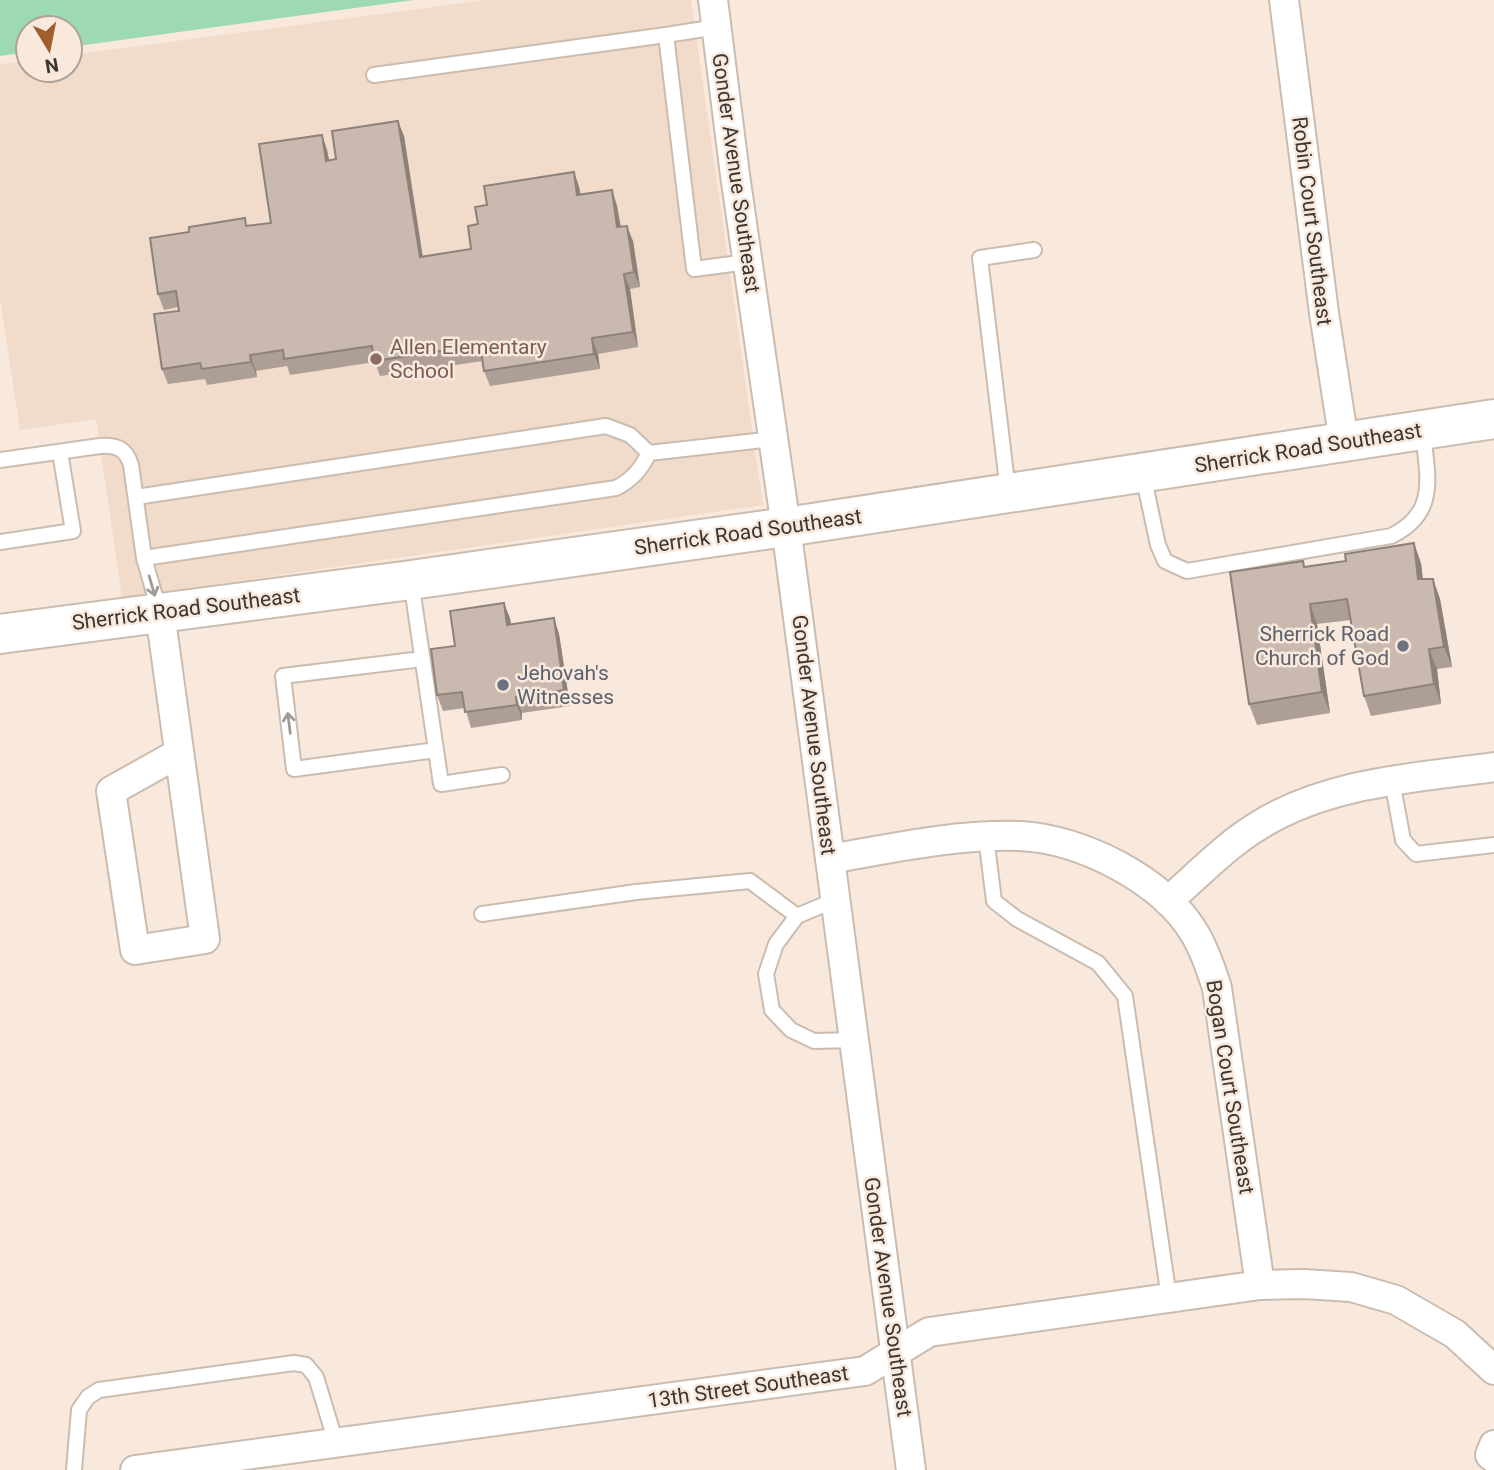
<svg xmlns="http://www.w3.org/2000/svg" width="1494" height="1470" viewBox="0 0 1494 1470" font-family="Roboto,sans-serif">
<rect width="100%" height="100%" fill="#f9e9dd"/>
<!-- built -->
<polygon fill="#f1dbca" points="486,0 691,0 763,505 122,598 96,419 20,430 0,299 0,64 28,61 28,70 70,70 70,55"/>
<!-- green -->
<polygon fill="#9ddab2" points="0,0 414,0 70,47 70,28 28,28 28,52 0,56"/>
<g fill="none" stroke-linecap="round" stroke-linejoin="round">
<!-- lane casing -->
<g stroke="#cbbcb0" stroke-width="18">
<g id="lane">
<polyline points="666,35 717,27"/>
<polyline points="374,75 666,35 694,269 747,262"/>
<path d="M 0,460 L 100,446 C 116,445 126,448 131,465 L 144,558 L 616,488 C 632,480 641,469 649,453 L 773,439"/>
<path d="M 1143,475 L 1158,545 L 1165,561 L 1187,571 L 1391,536 C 1439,513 1427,476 1423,432"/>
<polyline points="1008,491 980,258 1034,250"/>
<polyline points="136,497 606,426 630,435 649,453"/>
<polyline points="0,542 73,531 60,452"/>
<polyline points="144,558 159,610"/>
<polyline points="411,581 436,750 294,769 283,676 422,659"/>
<polyline points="436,750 441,784 502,775"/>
<polyline points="1392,781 1403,840 1416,854 1494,845"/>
<polyline points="986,837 994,901 1017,919 1098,963 1125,996 1169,1298"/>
<polyline points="835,900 797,916 776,944 766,974 772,1010 791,1030 814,1041 854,1040"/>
<polyline points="482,914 636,892 750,881 797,916"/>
<polyline points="74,1470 79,1410 88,1397 99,1390 294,1363 306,1365 316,1377 336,1443"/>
</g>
</g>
<!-- street casing -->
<g stroke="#cbbcb0" stroke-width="32">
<g id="street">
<polyline points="713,0 735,175 786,527 911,1470"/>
<polyline points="1284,0 1324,313 1344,442"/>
<polyline points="160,613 205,939 135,950 111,791 179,753"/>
<path d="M 830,859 C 892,848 956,834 1020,836 C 1082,839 1163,880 1195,934 C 1205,951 1211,969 1217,988 L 1260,1285"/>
<path d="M 1168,901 C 1197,876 1225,846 1258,826 C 1328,782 1414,778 1494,767"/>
<polyline points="1494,1445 1490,1455 1494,1458"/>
<polyline points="135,1470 865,1371 929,1332 1260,1285 1304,1284 1351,1287 1396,1300 1455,1334 1494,1370"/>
</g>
</g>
<!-- secondary casing -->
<g stroke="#cbbcb0" stroke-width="42">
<polyline id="secondary" points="0,634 411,580 786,527 1494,419"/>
</g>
<!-- lane -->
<use href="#lane" stroke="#fff" stroke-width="14"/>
<!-- street -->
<use href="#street" stroke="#fff" stroke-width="28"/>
<!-- secondary -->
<use href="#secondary" stroke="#fff" stroke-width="38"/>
</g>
<!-- wall -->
<g fill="#ad9f96">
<polygon points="322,135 327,150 329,160 336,159 404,136 423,257 471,249 478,224 487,205 574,172 579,187 581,195 612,190 617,206 621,227 633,241 640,287 630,289 638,347 598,354 600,369 490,386 484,371 483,361 380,376 375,362 290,375 287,366 256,371 257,377 207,385 205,379 168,384 162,369 179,311 178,307 164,310 158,294 248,226 271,223"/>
<polygon points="1303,561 1305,567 1421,563 1423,579 1433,579 1440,599 1452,667 1437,669 1441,704 1371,716 1364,696 1351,620 1317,624 1330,713 1257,725 1249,704"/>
<polygon points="510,618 511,624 554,618 559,634 570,706 522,713 522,720 471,728 465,708 443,711 437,695 455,646"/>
</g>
<!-- shaded-wall -->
<g fill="#8d827a">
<polygon points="398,121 404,136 425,273 420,257"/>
<polygon points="322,135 327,150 332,176 326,161"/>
<polygon points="574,172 579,187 583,211 577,195"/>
<polygon points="612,190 617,206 623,243 617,227"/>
<polygon points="627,226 633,241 640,287 634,272"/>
<polygon points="624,274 630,289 638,347 633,332"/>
<polygon points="592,338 598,354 600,369 594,354"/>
<polygon points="250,355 256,371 257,377 251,362"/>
<polygon points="1414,543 1421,563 1425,600 1418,579"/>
<polygon points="1433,579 1440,599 1452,667 1444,647"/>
<polygon points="504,603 510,618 513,640 507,625"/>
<polygon points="1310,604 1317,624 1330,713 1322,692"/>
<polygon points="554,618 559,634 570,706 564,690"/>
<polygon points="1429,649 1437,669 1441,704 1434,684"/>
<polygon points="516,697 522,713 522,720 517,705"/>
</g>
<!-- building -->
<g fill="#c9b9ae" stroke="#8d827a" stroke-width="2">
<polygon points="398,121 420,257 471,249 468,226 478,224 475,207 487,205 484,186 574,172 577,195 612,190 617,227 627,226 634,272 624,274 633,332 592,338 594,354 484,371 480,345 374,361 372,346 284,359 283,350 250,355 251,362 202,369 200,363 162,369 154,314 179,311 176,291 158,294 150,238 189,232 189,227 245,218 246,226 271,223 259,144 322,135 326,161 336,159 332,131"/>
<polygon points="1414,543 1418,579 1433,579 1444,647 1429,649 1434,684 1364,696 1347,599 1310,604 1322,692 1249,704 1230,572 1303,561 1304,567 1346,561 1345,554"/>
<polygon points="504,603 507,625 554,618 564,690 516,697 517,705 465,712 462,692 437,695 431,649 455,646 450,611"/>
</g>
<!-- one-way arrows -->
<defs><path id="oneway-shaft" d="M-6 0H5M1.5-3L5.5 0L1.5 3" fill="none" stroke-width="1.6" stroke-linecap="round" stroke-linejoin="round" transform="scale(1.75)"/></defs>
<g stroke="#9e9a98">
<use href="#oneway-shaft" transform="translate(152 586) rotate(74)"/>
<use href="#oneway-shaft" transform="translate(289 723) rotate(-97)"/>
</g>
<!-- markers -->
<circle fill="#8d6e63" stroke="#f9e9dd" stroke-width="2.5" cx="376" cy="359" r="7"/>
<g fill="#6b7280" stroke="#f9e9dd" stroke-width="2.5">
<circle cx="1403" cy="646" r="7"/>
<circle cx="503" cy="685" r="7"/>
</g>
<g text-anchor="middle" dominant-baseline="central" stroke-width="5" stroke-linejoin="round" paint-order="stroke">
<!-- street labels -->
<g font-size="21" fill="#3c3632" stroke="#f9e9dd">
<text transform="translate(736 173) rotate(82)">Gonder Avenue Southeast</text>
<text transform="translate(1312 221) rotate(83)">Robin Court Southeast</text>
<text transform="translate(1308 448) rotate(-9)">Sherrick Road Southeast</text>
<text transform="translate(748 532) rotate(-8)">Sherrick Road Southeast</text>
<text transform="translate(186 609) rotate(-7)">Sherrick Road Southeast</text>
<text transform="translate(814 735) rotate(83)">Gonder Avenue Southeast</text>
<text transform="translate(1230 1087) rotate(81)">Bogan Court Southeast</text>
<text transform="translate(888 1297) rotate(82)">Gonder Avenue Southeast</text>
<text transform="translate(748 1387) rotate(-8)">13th Street Southeast</text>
</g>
<!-- education labels -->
<g font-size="21" fill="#785e54" stroke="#f9e9dd" text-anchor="start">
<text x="390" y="347">Allen Elementary<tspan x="390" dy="24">School</tspan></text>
</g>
<!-- worship labels -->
<g font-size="21" fill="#5b616d" stroke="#f9e9dd" text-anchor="end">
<text x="1389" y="634">Sherrick Road<tspan x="1389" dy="24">Church of God</tspan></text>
<text x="517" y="673" text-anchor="start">Jehovah's<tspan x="517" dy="24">Witnesses</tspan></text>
</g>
</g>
<!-- north arrow -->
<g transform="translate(49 49) rotate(170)"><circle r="33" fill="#f9e9dd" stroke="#ada199" stroke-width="2"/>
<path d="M0-5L12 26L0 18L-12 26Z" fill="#a15e2d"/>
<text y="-10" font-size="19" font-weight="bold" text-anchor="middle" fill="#3c3632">N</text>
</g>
</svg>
